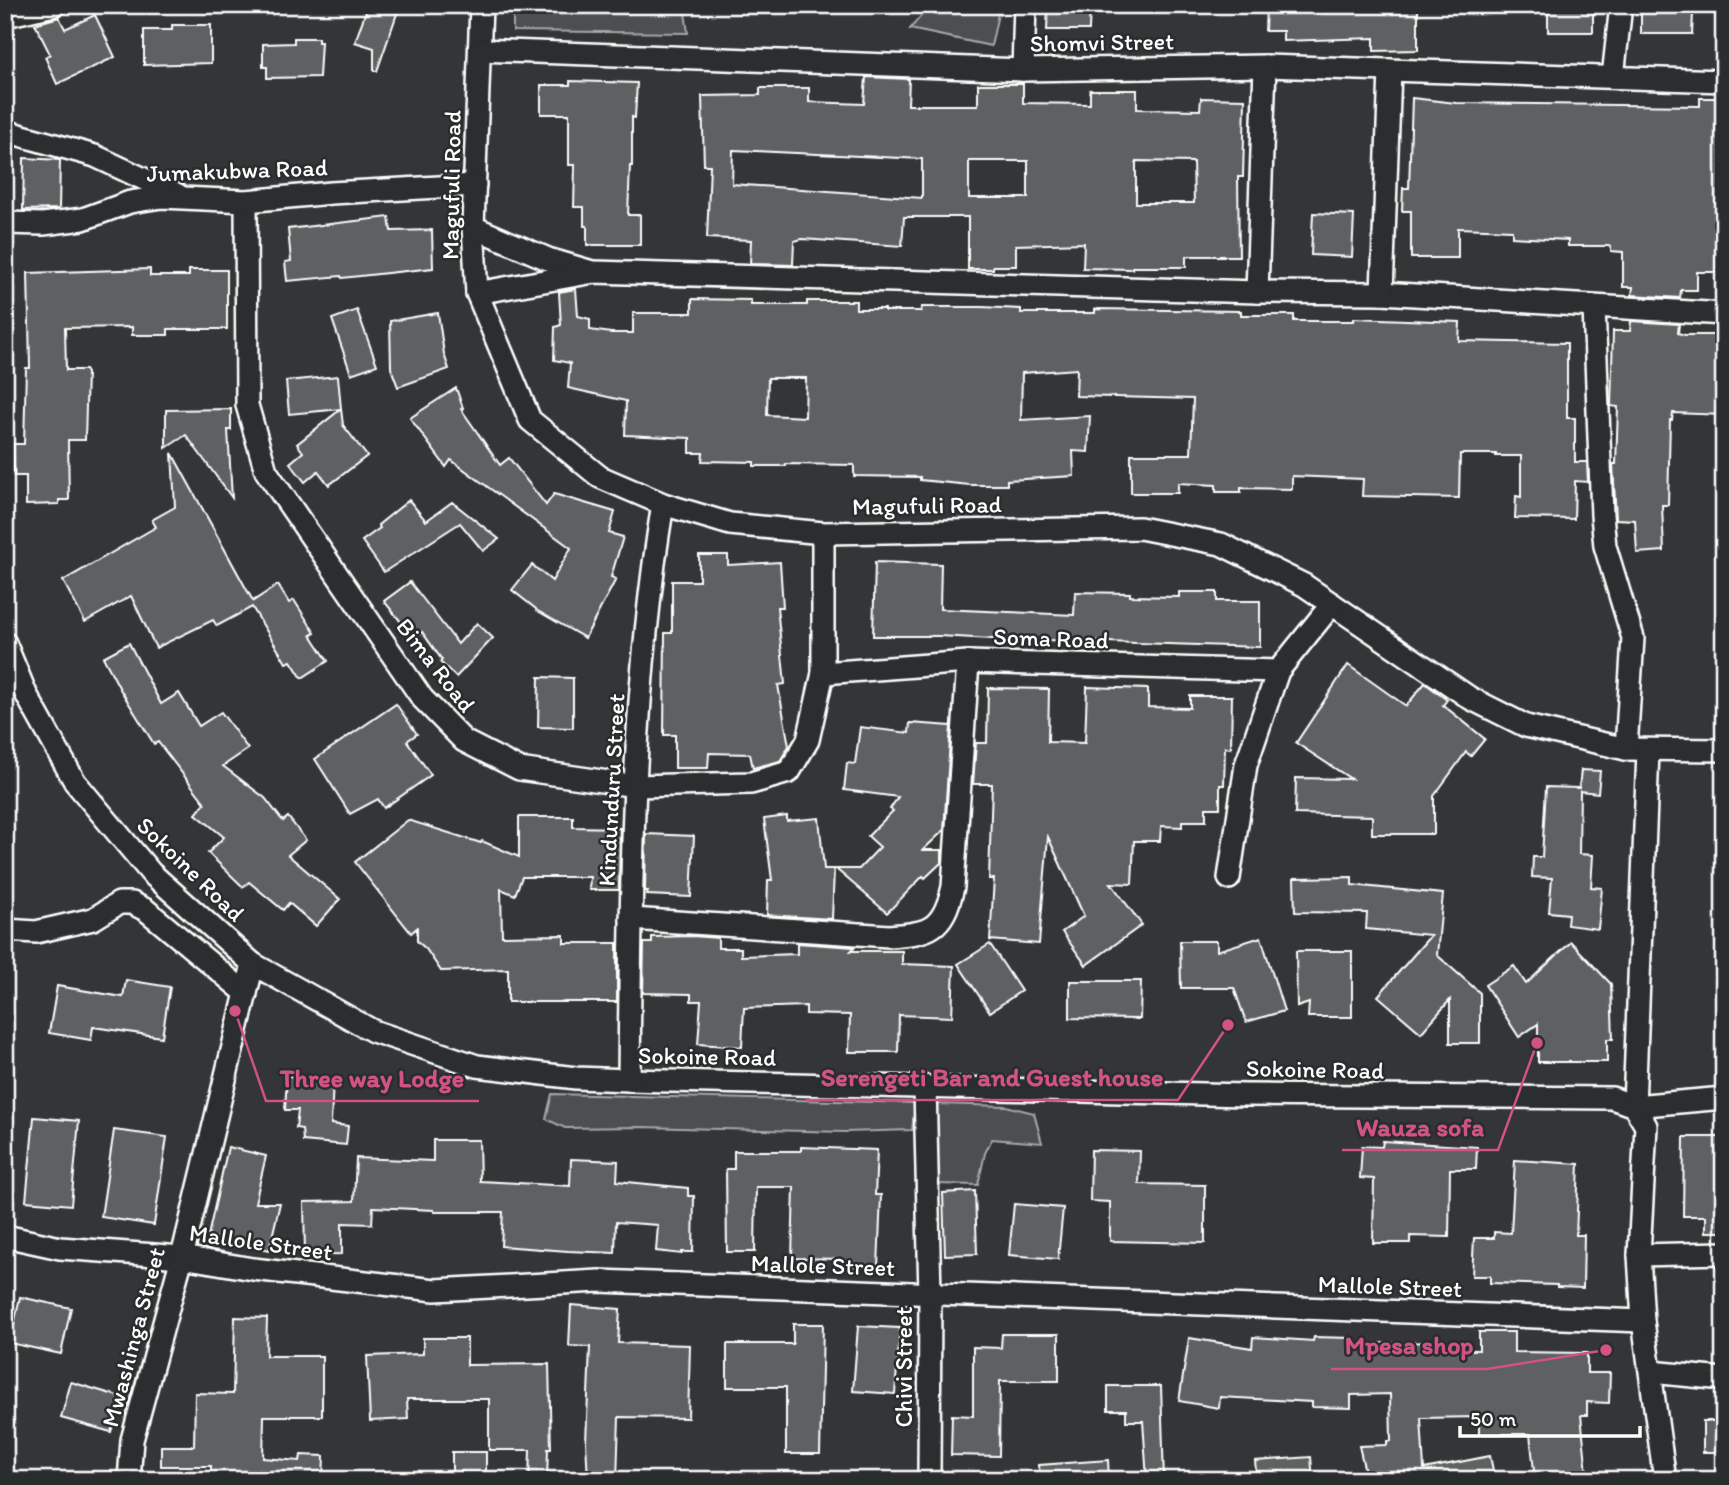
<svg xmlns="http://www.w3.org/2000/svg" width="1729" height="1485" viewBox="0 0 1729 1485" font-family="Itim,sans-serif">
<rect width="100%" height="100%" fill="#333536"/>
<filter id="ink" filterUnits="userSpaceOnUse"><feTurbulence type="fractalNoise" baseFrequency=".0143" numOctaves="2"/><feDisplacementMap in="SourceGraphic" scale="14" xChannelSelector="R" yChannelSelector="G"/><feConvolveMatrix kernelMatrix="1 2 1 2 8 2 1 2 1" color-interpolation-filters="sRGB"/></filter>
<g filter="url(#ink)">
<!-- green -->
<g fill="#4c4f50" stroke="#a6a7a8" stroke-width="2">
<polygon points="513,5 684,5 688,33 513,31"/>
<polygon points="930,5 1000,5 991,46 910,29"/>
<polygon points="552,1094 915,1103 912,1130 845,1132 640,1127 565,1128 546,1119"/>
<polygon points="936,1104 1006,1106 1034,1113 1042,1143 992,1139 985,1153 978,1185 936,1184"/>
</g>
<!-- building -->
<g fill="#5f6162" stroke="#fff" stroke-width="2" fill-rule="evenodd">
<polygon points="368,5 400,5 377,71 374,71 374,48 355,42"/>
<polygon points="1048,5 1090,5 1089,30 1047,30"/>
<polygon points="1266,5 1418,5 1418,50 1374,51 1374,38 1283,41 1283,31 1265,31"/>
<rect x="1548" y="5" width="45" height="27"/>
<polygon points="1641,12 1693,13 1692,34 1641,34"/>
<polygon points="95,15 115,57 57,84 45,57 50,54 35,24 59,17 65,29"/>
<polygon points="172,25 211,25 211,63 144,65 144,30 172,30"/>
<polygon points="294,38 318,38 318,42 321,42 319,77 267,78 267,67 263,67 263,44 294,43"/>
<path d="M 866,77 L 909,79 L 908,105 L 978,105 L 978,84 L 1023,84 L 1023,103 L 1090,104 L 1090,90 L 1137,90 L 1137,109 L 1200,110 L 1201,98 L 1245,99 L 1243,177 L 1238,177 L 1239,256 L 1186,256 L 1186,267 L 1132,267 L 1132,269 L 1083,268 L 1084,243 L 1016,245 L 1016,266 L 993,266 L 993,269 L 968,269 L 968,217 L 904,217 L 902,246 L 802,239 L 794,241 L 793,265 L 750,264 L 751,240 L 707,238 L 710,165 L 704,165 L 702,96 L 760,95 L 760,88 L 809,88 L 809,102 L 864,104 ZM 733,150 L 922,159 L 922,198 L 732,184 ZM 969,161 L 1028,161 L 1028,198 L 969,198 ZM 1136,161 L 1193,162 L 1194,203 L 1136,203 Z"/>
<polygon points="570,81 637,83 635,118 632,117 632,166 630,166 628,215 640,215 640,245 587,245 587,226 584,226 584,207 574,207 575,165 569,165 569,114 541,114 541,85 570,85"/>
<polygon points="1412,98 1456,103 1700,106 1700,98 1724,98 1724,272 1697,272 1697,290 1681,290 1680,298 1632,295 1633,287 1623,287 1623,252 1611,251 1611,247 1608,246 1568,246 1568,240 1512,237 1512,230 1458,228 1458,258 1411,258 1411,211 1402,211 1403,188 1409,188"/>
<polygon points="24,158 60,160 59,209 23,210"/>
<polygon points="1313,213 1354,215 1352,257 1311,255"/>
<polygon points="389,217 391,231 432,230 433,268 342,278 341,276 287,281 285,262 291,261 288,229"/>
<polygon points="150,269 150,276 189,276 189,270 227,270 227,329 168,329 168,335 132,335 132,327 65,328 66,370 85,370 87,373 85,440 68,440 69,500 59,500 59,504 26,505 26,476 14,476 13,444 24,444 26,368 30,368 28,273"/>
<path d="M 576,289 L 578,316 L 590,319 L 590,330 L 611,333 L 633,333 L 633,313 L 692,313 L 692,299 L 751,300 L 751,305 L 807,305 L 807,301 L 856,301 L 856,309 L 885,309 L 885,311 L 921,311 L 922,307 L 982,307 L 1021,309 L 1021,313 L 1095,313 L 1095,309 L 1241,311 L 1241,315 L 1294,315 L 1294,321 L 1354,321 L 1354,318 L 1460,322 L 1459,341 L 1567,343 L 1567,418 L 1575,418 L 1575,462 L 1587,462 L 1588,482 L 1575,481 L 1574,519 L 1515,518 L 1516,496 L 1521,497 L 1521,456 L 1496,456 L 1496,454 L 1460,454 L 1459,498 L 1362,496 L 1363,479 L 1292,476 L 1292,489 L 1241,488 L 1241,492 L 1216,492 L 1216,485 L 1178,483 L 1178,493 L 1131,493 L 1131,454 L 1191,454 L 1193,399 L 1076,396 L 1077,369 L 1022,373 L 1021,420 L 1090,416 L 1088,452 L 1073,451 L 1074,476 L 1007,480 L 1007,485 L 970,485 L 920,480 L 920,477 L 854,476 L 854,465 L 786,464 L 786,466 L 754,466 L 754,462 L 702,461 L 703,453 L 690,453 L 690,438 L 625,435 L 626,401 L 568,388 L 570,363 L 554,360 L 555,327 L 561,325 L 559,292 ZM 768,378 L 806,378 L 805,417 L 767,415 Z"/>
<polygon points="357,310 377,365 351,374 332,319"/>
<polygon points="438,313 444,354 449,369 398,387 391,368 390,321"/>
<polygon points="1631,321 1679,324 1678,333 1685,335 1724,335 1724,415 1673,413 1672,420 1670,420 1668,505 1662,505 1664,551 1637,553 1635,520 1616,519 1613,464 1616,464 1618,407 1611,406 1613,331 1630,331"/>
<polygon points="338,376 341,409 289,414 286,381"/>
<polygon points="456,388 463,408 461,409 500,465 509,458 546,505 554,494 615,512 609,533 623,537 611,577 616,579 585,638 536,610 536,609 512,590 532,565 552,581 571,548 451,460 446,467 410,418"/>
<polygon points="231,409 231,430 228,430 232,498 186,435 166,448 166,410"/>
<polygon points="341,409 343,425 367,456 329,485 318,471 305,482 290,463 303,452 297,444"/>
<polygon points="172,453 253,601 278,585 289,603 294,600 315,633 311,635 328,661 302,678 291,661 286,663 252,607 217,626 213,620 156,648 131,596 85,622 63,581 156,527 152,520 175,507"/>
<polygon points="409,500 426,521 452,502 499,539 483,551 460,523 384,572 362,541 380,528 378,525"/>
<polygon points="699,555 728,555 728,565 780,562 783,607 777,607 785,684 778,685 789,746 780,761 753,768 750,754 709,753 708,768 675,768 675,735 664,735 665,633 672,633 672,581 699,581"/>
<polygon points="875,562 941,564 940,609 1074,615 1075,592 1130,593 1130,596 1179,597 1179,592 1217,592 1217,601 1260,601 1260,647 1045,640 1045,642 939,636 873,636"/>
<polygon points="410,582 458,644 477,623 493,638 456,677 440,662 442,660 422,632 414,638 384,601"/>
<polygon points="129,643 161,704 179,693 199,726 221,712 248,749 223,766 265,798 283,821 288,817 306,840 288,855 340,899 316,926 289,903 283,910 249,882 243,887 208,853 224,837 196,814 205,803 158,742 154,744 120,689 103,657"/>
<polygon points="1348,665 1406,706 1425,683 1447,700 1443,705 1485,739 1471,756 1466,752 1434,796 1434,834 1372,834 1372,816 1295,814 1296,778 1351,779 1296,743"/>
<polygon points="539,677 573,678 573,728 538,727"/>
<polygon points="1087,687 1148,689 1148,707 1190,708 1190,696 1232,696 1231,748 1225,747 1224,785 1220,785 1220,808 1206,808 1206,821 1182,821 1182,827 1161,826 1160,841 1134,841 1132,884 1111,883 1142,925 1086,965 1062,932 1084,916 1048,837 1039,944 990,940 994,879 989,879 992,784 973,784 976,743 987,743 988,688 1049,689 1048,742 1085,743"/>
<polygon points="396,704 417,734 407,741 431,775 384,808 378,799 350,814 315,759"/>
<polygon points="910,723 951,726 944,830 923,850 942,850 942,862 925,878 923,876 887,913 836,869 859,869 880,847 868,836 893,811 890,809 898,797 844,790 847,763 855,764 860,727 909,733"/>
<polygon points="1581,770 1600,771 1598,793 1580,791 1579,854 1593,855 1591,887 1602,888 1598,929 1567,925 1568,914 1549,912 1552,878 1532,877 1533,857 1542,857 1546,787 1579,788"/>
<polygon points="787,816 787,821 819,818 824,869 834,869 832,919 767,915 768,880 772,880 764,819"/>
<polygon points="519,817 573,817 573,827 620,828 619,890 589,890 590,877 522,877 515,895 501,889 502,936 564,935 564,943 617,943 617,1002 508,1002 508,969 441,971 426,949 417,941 417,928 411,933 355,862 408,820 481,843 482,841 519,857"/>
<polygon points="646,834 694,836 691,897 647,895 648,891 645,891"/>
<polygon points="1352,877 1352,885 1443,894 1437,955 1480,993 1480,1043 1450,1043 1450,1000 1421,1033 1378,996 1431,935 1366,929 1367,913 1295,912 1294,878"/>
<polygon points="693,936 718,938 718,948 741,948 741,956 797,954 797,943 855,947 851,951 902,951 902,964 954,966 952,1017 899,1015 898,1052 849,1052 850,1015 806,1014 806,1006 744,1008 742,1047 698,1044 701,1001 691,1001 691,994 643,993 644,943 652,943 652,937"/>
<polygon points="1261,937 1284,1011 1246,1022 1234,988 1181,988 1180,941 1217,941 1217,951"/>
<polygon points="1571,942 1611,984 1613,1039 1607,1039 1607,1062 1538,1062 1538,1024 1519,1037 1485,985 1514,966 1526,984"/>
<polygon points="990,944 1021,991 990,1012 958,964"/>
<polygon points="1296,951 1352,951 1352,1017 1308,1017 1309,1003 1297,1007"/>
<polygon points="126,980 170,987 162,1037 93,1027 91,1040 49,1033 57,986 123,997"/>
<polygon points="1070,981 1141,981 1140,1019 1070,1018"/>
<polygon points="287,1076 333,1079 331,1124 348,1126 346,1145 303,1141 302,1129 296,1128 298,1110 285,1110"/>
<polygon points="34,1117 79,1121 71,1205 26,1201"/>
<polygon points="114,1130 167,1137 154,1225 101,1217"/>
<polygon points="1684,1137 1724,1137 1724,1232 1706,1232 1706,1216 1683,1216"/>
<polygon points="433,1140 479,1140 480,1181 570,1186 571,1159 618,1161 617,1181 688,1188 688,1196 694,1196 693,1252 682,1252 682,1254 656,1251 658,1225 616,1222 615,1253 568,1251 501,1246 503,1212 434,1212 434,1210 373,1207 372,1224 342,1223 342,1254 305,1255 304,1202 354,1201 356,1158 433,1161"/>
<polygon points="1383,1141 1477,1147 1476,1169 1450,1169 1449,1237 1410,1236 1410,1243 1373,1243 1374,1179 1360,1178 1362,1146 1382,1147"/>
<polygon points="228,1147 266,1156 255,1203 280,1203 269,1250 208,1236"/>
<polygon points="801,1147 877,1150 875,1195 881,1195 878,1267 842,1266 842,1259 792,1258 794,1187 756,1187 755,1252 727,1252 726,1169 734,1169 734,1151 801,1151"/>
<polygon points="1091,1150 1140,1151 1139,1184 1205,1185 1205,1243 1110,1241 1110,1202 1090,1201"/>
<polygon points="1515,1160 1579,1164 1576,1235 1584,1235 1583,1288 1557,1287 1557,1285 1490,1283 1490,1276 1472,1276 1474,1238 1494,1238 1494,1232 1511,1233"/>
<polygon points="975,1191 977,1254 945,1255 943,1193"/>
<polygon points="1014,1204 1063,1208 1058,1259 1009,1255"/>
<polygon points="20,1297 71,1308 61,1354 10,1343"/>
<polygon points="571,1305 620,1309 618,1343 690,1345 688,1418 619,1417 617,1480 588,1480 586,1442 590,1347 569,1346"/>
<polygon points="235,1317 267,1318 266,1356 322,1356 322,1416 264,1416 263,1458 300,1461 301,1455 324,1456 323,1480 211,1480 211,1466 161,1466 161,1446 194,1446 195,1393 233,1394"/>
<polygon points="793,1324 823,1324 820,1454 786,1454 786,1387 727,1387 727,1344 793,1344"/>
<polygon points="858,1326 900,1328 895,1394 853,1391"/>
<polygon points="1479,1332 1514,1332 1514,1352 1587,1353 1587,1373 1610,1373 1609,1403 1587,1402 1587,1415 1581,1415 1587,1473 1575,1474 1576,1480 1535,1480 1530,1434 1479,1434 1479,1417 1421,1418 1424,1469 1490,1456 1495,1480 1367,1480 1359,1446 1387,1445 1387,1441 1391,1441 1390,1394 1351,1395 1351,1408 1312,1407 1312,1402 1220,1397 1219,1408 1179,1401 1189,1338 1252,1348 1253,1337 1313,1341 1314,1337 1352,1338 1352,1344 1436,1342 1436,1349 1479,1350"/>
<polygon points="1002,1334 1059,1334 1059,1381 1000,1381 999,1456 951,1455 952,1415 973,1416 973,1347 1001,1348"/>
<polygon points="423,1338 467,1338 467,1365 549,1364 551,1449 548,1449 547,1480 529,1480 530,1450 489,1450 489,1399 407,1399 408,1419 370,1421 367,1356 423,1354"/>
<polygon points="71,1382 121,1397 111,1432 61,1418"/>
<polygon points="1108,1386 1161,1386 1164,1480 1147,1480 1143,1421 1126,1421 1126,1410 1108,1410"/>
<rect x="1703" y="1421" width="21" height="31"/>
<polygon points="452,1452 486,1452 486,1475 452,1476"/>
<polygon points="1311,1457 1313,1480 1257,1480 1255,1461"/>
<polygon points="1108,1460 1109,1480 1040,1480 1039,1465"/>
</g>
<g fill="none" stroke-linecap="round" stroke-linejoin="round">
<!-- street casing -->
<g stroke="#fff" stroke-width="26">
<g id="street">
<polyline points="481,5 473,227 477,293 530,420 600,477 663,504 730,524 823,533 1140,528 1221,544 1304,585 1470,698 1526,726 1626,749 1724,750"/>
<polyline points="5,16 54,5"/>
<polyline points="480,50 1023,70 1265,66 1724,81"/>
<polyline points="1023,70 1025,5"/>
<polyline points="1613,77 1621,5"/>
<polyline points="5,131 95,156 178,195"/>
<polyline points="246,201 247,405 266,471 422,698 464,741 519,769 636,786 751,783 789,772 808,740 823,673 823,533"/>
<polyline points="5,223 43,224 83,219 130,202 162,197 246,201 331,193 475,185"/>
<polyline points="473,227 548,259 589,271"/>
<polyline points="1257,292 1265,66"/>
<polyline points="477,293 594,272 1257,292 1382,293 1724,314"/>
<polyline points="1382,293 1390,70"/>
<polyline points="1594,307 1602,515 1605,546 1633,638 1626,749"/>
<polyline points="5,643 26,694 75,782 151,873 253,964 373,1031 477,1066 576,1078 629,1080 1246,1095 1612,1098 1634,1106 1646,1126 1639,1255 1643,1321 1665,1480"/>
<polyline points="823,673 968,662 1278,671"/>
<polyline points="1648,751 1634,1106 1724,1098"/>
<polyline points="1229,878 1246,765 1278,671 1332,604"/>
<path d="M 631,919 L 889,936 C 930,933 943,930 953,887 L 968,662"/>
<polyline points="5,930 36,932 93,919 119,903 132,903 146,910 246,993"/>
<path d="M 629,1080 C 631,889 631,694 663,504"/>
<polyline points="925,1086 930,1295 929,1480"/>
<polyline points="5,1236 60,1248 182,1257 253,1269 435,1290 599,1281 1643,1321"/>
<polyline points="1639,1255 1724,1253"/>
<polyline points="1651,1372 1724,1379"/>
<polyline points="129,1480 132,1440 182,1257 253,964"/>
</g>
</g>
<!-- street -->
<use href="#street" stroke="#2a2d2e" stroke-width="21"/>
</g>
</g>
<g text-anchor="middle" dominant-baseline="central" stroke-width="5" stroke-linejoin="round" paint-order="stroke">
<!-- street labels -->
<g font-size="24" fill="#fff" stroke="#2a2d2e">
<text transform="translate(1102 42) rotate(-1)">Shomvi Street</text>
<text transform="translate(237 170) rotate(-2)">Jumakubwa Road</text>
<text transform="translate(451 185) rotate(-89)">Magufuli Road</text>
<text transform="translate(927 505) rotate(-1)">Magufuli Road</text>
<text transform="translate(1051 638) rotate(2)">Soma Road</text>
<text transform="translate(436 665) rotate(52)">Bima Road</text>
<text transform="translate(611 790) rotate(-87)">Kindunduru Street</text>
<text transform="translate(191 869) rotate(44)">Sokoine Road</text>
<text transform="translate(707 1056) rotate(1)">Sokoine Road</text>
<text transform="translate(1315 1069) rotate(1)">Sokoine Road</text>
<text transform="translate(261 1242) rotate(8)">Mallole Street</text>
<text transform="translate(823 1265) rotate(2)">Mallole Street</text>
<text transform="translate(1390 1286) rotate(2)">Mallole Street</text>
<text transform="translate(133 1337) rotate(-75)">Mwashinga Street</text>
<text transform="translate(903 1367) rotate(-90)">Chivi Street</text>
</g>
</g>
<!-- callouts -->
<path fill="none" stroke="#d15284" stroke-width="2.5" d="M1228 1025L1178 1100H806M235 1011L266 1101H479M1537 1043L1498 1150H1342M1606 1350L1487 1369H1331"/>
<g fill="#d15284" stroke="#2a2d2e" stroke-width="2.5">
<circle cx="1228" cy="1025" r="7"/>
<circle cx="235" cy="1011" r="7"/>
<circle cx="1537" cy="1043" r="7"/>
<circle cx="1606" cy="1350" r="7"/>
</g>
<g font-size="26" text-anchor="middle" font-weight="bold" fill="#d15284" stroke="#2a2d2e" stroke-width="5" stroke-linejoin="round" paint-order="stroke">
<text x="992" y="1086">Serengeti Bar and Guest house</text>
<text x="372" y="1087">Three way Lodge</text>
<text x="1420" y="1136">Wauza sofa</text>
<text x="1409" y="1354">Mpesa shop</text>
</g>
<!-- margin -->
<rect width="1729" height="1485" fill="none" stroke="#2a2d2e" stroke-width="28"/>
<rect x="14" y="14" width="1701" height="1457" fill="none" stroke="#fff" stroke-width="2.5" filter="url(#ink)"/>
<!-- scale -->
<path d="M1460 1426v10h180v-10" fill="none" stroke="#ffffff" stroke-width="3.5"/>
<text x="1470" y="1426" font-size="21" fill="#ffffff" stroke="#2a2d2e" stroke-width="5" paint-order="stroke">50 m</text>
</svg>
